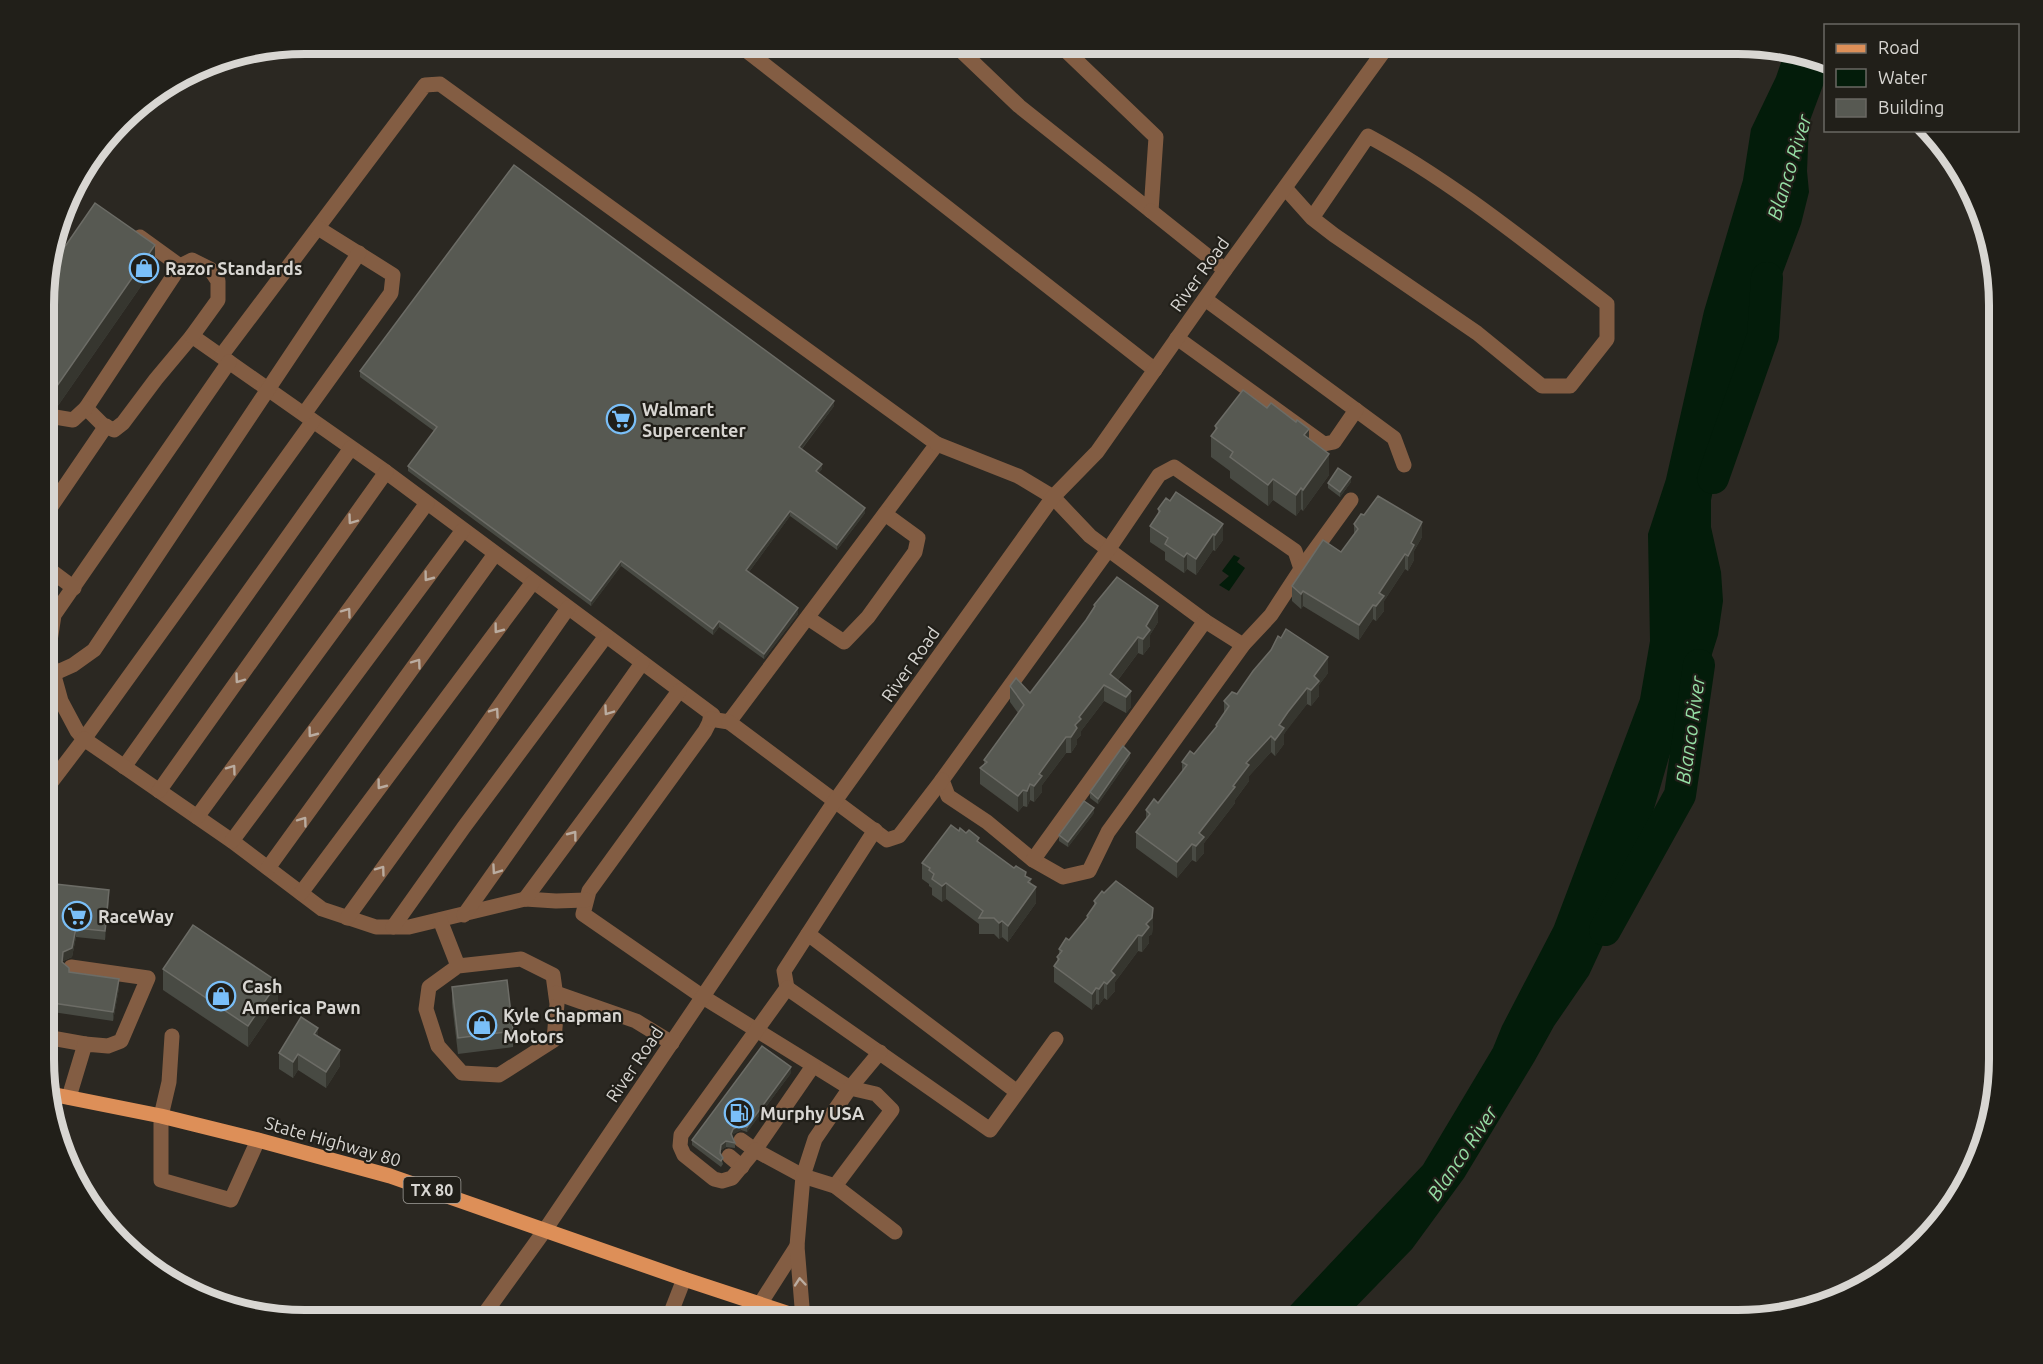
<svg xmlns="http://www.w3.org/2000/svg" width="2043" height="1364" viewBox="0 0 2043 1364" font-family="Ubuntu,sans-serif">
<rect width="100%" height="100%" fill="#2b2822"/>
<!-- water -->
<g fill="#031c0a">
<polygon points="1785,51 1825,59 1825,80 1809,123 1807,171 1809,192 1801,224 1755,347 1716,476 1711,500 1711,527 1721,572 1723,601 1718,635 1701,689 1670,754 1651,819 1621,906 1589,975 1554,1026 1534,1062 1464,1178 1412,1249 1343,1320 1277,1320 1423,1165 1493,1048 1502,1026 1554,926 1640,699 1650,641 1648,534 1666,479 1704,311 1743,180 1751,129 1776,77"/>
<polygon points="1234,555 1240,558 1237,562 1245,568 1229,591 1219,585 1229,576 1222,571"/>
</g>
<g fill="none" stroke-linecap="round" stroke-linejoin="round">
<!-- river -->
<g stroke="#031c0a" stroke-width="32">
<polyline points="1713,478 1763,336 1767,278"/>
<polyline points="1605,930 1680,795 1699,665"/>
</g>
<!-- minor -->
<g stroke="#835d43" stroke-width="15">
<polyline points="738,44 1155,370"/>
<polyline points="954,44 1019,106 1151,211 1156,137 1059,44"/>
<path d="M 1286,189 L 1312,218 L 1334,235 L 1477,333 L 1542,386 L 1570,386 L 1607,339 L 1607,304 C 1531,246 1452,181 1368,136 L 1312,218"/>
<polyline points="1151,211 1225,270"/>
<polyline points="140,237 180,266 86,408 103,425 114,430 123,423 156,379 192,336 386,472 713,715 705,731 589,891 583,914 703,997 850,1088 876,1094 892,1110 835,1186"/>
<polyline points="180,266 192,260 210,269 218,281 218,300 192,336"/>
<polyline points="1205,299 1394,438 1404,465"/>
<polyline points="1177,338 1324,444 1334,442 1356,410"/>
<polyline points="221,356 425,85 440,84 937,444 729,722 710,719"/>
<polyline points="229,362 54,615 48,654 61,701 77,731 84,739 313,421"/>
<polyline points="46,411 55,417 73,420 86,408"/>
<polyline points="304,414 391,293 393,275 318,228"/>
<polyline points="937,444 1018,476 1053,497 1090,536 1205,621 1243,645"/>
<polygon points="1174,467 1295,551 1301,569 1271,615 1243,645 1108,832 1089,871 1063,877 1033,860 987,822 948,796 942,780 1108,550 1159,475"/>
<polyline points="46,514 106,426"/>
<polyline points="46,567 74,588"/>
<polyline points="1301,569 1351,500"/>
<polyline points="808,618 844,642 868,617 915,552 918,538 885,514"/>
<polyline points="53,674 73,665 94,650 359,253"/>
<polyline points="729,722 887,840 899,836 942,780"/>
<polyline points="124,767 351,448"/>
<polyline points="46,789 84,739 232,841 322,909 376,927 409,927 525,899 556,901 586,900"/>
<polyline points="159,791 386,472"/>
<polyline points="197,817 427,503"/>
<polyline points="232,841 463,530"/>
<polyline points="1033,860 1205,621"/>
<polyline points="268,868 495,554"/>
<polyline points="301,893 533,582"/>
<polyline points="525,899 679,691"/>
<polyline points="464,915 642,663"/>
<polyline points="347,918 477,738 568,608"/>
<polyline points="440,920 458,966 429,987 426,1009 438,1046 462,1073 499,1075 554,1040 557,1004 553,975 521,959 458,966"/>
<polyline points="393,927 464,827 606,636"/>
<polyline points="808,934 1017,1092"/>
<polyline points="787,988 784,971 875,830"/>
<polyline points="556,993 636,1021 672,1043"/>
<polyline points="172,1036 169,1082 161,1116 161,1180 231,1200 258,1140"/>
<polyline points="46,1037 85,1044"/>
<polyline points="69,1097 85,1044 108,1046 121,1041 148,978 71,967"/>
<polyline points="741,1140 755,1150 813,1066"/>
<polyline points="729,1156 742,1167"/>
<polyline points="895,1232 835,1186 803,1176 755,1150 732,1178 722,1181 714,1179 684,1155 680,1146 681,1135 787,988 990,1130 1056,1039"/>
<polyline points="760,1304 797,1246"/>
<polyline points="803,1319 797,1246 803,1176 815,1139 850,1088 880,1052"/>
<polyline points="480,1320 545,1230 835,801 1053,497 1097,452 1225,270 1389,44"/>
<polyline points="668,1320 684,1279"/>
</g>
<!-- major -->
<polyline stroke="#dd8f58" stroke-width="15" points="46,1093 161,1116 258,1140 390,1176 684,1279 808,1320"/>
</g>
<!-- wall -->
<g fill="#484a43">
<polygon points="155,266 57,407 46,399 46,274"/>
<polygon points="360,371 834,406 802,449 822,469 818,473 865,513 837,550 790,516 749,572 798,614 764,659 719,627 713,635 621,566 591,606 408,471 408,466 434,431 360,377"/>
<polygon points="1215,426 1309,439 1329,475 1303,511 1301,509 1296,516 1273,500 1268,506 1230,478 1230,471 1211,457 1211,436 1215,431"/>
<polygon points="1351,482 1340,497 1328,488 1328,483"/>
<polygon points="1166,498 1223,540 1215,551 1213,550 1196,575 1187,569 1184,573 1165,560 1165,552 1150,542 1150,526 1158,514 1158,509"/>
<polygon points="1354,524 1422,537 1414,551 1414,560 1408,571 1405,569 1384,601 1384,611 1376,621 1373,619 1359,640 1303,606 1301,609 1292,601 1292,586 1341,552 1354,535"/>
<polygon points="1094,605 1158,622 1150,635 1150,646 1143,655 1138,653 1118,680 1131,707 1126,713 1104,701 1081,731 1081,735 1077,739 1077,744 1071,753 1066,753 1042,785 1042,792 1034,802 1030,800 1027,807 1023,806 1018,812 980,784 980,768 984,765 984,760 1018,713 1010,702 1010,686 1030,693 1086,620 1094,609"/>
<polygon points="1328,673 1319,685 1319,696 1311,706 1307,704 1288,728 1284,734 1284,744 1275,756 1271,752 1249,776 1249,781 1235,800 1235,803 1204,843 1204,853 1196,862 1192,860 1177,878 1136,848 1136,832 1146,820 1146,810 1158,803 1182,772 1182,762 1194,754 1216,728 1216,725 1224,713 1224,701 1237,694"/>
<polygon points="1130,758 1098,804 1090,798 1090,792"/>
<polygon points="1094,813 1068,847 1059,841 1059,835"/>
<polygon points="959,831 979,843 1026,877 1031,884 1036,903 1008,942 1002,937 999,939 994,934 979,934 979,924 946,899 942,902 932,895 932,888 929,886 929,884 922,879 922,863"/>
<polygon points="46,883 109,899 105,940 76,937 72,957 63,961 63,963 69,972 119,988 113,1021 46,1011 46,963 51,962 55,958 49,953 49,944 50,933 46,933"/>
<polygon points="1104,893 1153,924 1152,934 1149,936 1149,943 1142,952 1138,951 1115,982 1115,991 1107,1000 1104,998 1099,1005 1096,1004 1092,1010 1054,982 1054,966 1057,962 1057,957 1059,955 1059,949 1069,940 1087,918 1087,916 1094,907 1094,901"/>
<polygon points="163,969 278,1003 248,1047 163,990"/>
<polygon points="452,987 513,1031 513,1047 458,1054 452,1003"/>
<polygon points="318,1036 340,1066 326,1088 298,1070 293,1078 279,1069 279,1053"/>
<polygon points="791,1073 747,1132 741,1130 733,1134 732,1137 735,1143 735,1148 726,1147 721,1150 720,1154 723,1164 721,1167 692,1145 692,1140"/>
</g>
<!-- shaded-wall -->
<g fill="#36362f">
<polygon points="155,245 155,266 57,407 57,386"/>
<polygon points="834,401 834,406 799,452 799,447"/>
<polygon points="1309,429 1309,450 1304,435"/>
<polygon points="56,436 56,457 46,471 46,450"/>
<polygon points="1329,454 1329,475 1303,511 1303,490"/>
<polygon points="822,464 822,469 816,477 816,471"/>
<polygon points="1351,477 1351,482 1340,497 1340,492"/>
<polygon points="1273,479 1273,500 1268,506 1268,485"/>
<polygon points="1301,488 1301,509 1296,516 1296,495"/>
<polygon points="865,508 865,513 837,550 837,545"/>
<polygon points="790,511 790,516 746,576 746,570"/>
<polygon points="1422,522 1422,537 1414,551 1414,560 1408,571 1408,556 1411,543"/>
<polygon points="1223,524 1223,540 1215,551 1215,535"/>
<polygon points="1213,534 1213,550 1196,575 1196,559"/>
<polygon points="1187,553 1187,569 1184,573 1184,557"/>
<polygon points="1405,554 1405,569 1384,601 1384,611 1376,621 1376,606 1379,593"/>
<polygon points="621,561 621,566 591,606 591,601"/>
<polygon points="1303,591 1303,606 1301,609 1301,594"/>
<polygon points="1373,605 1373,619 1359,640 1359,625"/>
<polygon points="1158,606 1158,622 1150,635 1150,646 1143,655 1143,639 1146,626"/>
<polygon points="798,608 798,614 764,659 764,654"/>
<polygon points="719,621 719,627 713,635 713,629"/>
<polygon points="1138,637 1138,653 1111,689 1110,674"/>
<polygon points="1328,657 1328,673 1319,685 1319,696 1311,706 1311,690 1314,676"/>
<polygon points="1104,685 1104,701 1081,731 1081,735 1077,739 1077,744 1071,753 1071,737 1075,725 1079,717"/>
<polygon points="1307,688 1307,704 1284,734 1284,744 1275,756 1275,740 1279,725 1288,712"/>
<polygon points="1131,691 1131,707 1126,713 1126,697"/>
<polygon points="1271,736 1271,752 1249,776 1249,781 1235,800 1235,803 1204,843 1204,853 1196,862 1196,846 1199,833 1246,763"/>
<polygon points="1066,737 1066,753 1042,785 1042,792 1034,802 1034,786 1039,774"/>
<polygon points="1130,753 1130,758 1098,804 1098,799"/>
<polygon points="1030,784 1030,800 1027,807 1027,791"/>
<polygon points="1023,790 1023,806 1018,812 1018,796"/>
<polygon points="1094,808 1094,813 1068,847 1068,842"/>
<polygon points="1192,844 1192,860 1177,878 1177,862"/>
<polygon points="1031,879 1031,894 1036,887 1036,903 1008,942 1008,926 1028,882"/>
<polygon points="946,883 946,899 942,902 942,886"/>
<polygon points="109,890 109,899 105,940 105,931"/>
<polygon points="1153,908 1153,924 1152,934 1149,936 1149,943 1142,952 1142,936"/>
<polygon points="1002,921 1002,937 999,939 999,923"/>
<polygon points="76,928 76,937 72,957 63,961 62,971 63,952"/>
<polygon points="1138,935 1138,951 1115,982 1115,991 1107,1000 1107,984 1111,971"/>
<polygon points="119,979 119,988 113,1021 113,1012"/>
<polygon points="278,982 278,1003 248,1047 248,1026"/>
<polygon points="1104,982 1104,998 1099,1005 1099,989"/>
<polygon points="1096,988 1096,1004 1092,1010 1092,994"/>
<polygon points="318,1028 318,1044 314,1034"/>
<polygon points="340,1050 340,1066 326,1088 326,1072"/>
<polygon points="298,1054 298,1070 293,1078 293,1062"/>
<polygon points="791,1067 791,1073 747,1132 747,1127"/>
<polygon points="741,1125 741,1130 733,1134 731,1140 731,1134 733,1129"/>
<polygon points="726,1141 726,1147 721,1150 720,1159 721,1145"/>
</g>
<!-- building -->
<g fill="#575952" stroke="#6c6c66" stroke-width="1.5">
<polygon points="514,165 834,401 799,447 822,464 816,471 865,508 837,545 790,511 746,570 798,608 764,654 719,621 713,629 621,561 591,601 408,466 437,427 360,371"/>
<polygon points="95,203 155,245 57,386 46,378 46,274"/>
<polygon points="1243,390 1267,408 1271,403 1296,422 1297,420 1309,429 1304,435 1329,454 1303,490 1301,488 1296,495 1273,479 1268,485 1230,457 1233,452 1211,436 1217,428 1215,426"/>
<polygon points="46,428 56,436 46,450"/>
<polygon points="1338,468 1351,477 1340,492 1328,483"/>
<polygon points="1176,492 1223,524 1215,535 1213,534 1196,559 1187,553 1184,557 1165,544 1168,538 1150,526 1160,511 1158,509 1166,498 1170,501"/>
<polygon points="1378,496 1422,522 1411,543 1414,545 1408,556 1405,554 1379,593 1384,596 1376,606 1373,605 1359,625 1303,591 1301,594 1292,586 1323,540 1341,552 1358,529 1354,524 1361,514 1364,515"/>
<polygon points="1117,577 1158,606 1146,626 1150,630 1143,639 1138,637 1110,674 1131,691 1126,697 1104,685 1079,717 1081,719 1075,725 1077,728 1071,737 1066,737 1039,774 1042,776 1034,786 1030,784 1027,791 1023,790 1018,796 980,768 987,762 984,760 1024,705 1010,686 1016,678 1030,693 1086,620 1095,606 1094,605"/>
<polygon points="1286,629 1328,657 1314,676 1319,681 1311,690 1307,688 1288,712 1279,725 1284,728 1275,740 1271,736 1246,763 1249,765 1233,786 1235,787 1199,833 1204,837 1196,846 1192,844 1177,862 1136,832 1150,814 1146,810 1154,799 1158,803 1187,765 1182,762 1190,751 1194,754 1217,726 1216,725 1229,706 1224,701 1232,692 1237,694 1253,671 1271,650 1278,636 1281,638"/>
<polygon points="1123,746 1130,753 1098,799 1090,792"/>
<polygon points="1084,801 1094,808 1068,842 1059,835"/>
<polygon points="951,825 959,831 960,828 966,833 969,830 979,838 977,841 1014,868 1016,866 1026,872 1025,876 1031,879 1028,882 1036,887 1008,926 1002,921 999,923 994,918 979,918 983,911 946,883 942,886 932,879 934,874 929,870 930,868 922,863"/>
<polygon points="1116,881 1153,908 1152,918 1146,924 1149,927 1142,936 1138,935 1111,971 1115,975 1107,984 1104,982 1099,989 1096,988 1092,994 1054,966 1059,959 1057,957 1062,951 1059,949 1066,938 1069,940 1088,917 1087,916 1096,903 1094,901 1102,891 1104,893"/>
<polygon points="46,883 109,890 105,931 76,928 72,948 63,952 62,962 69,968 69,972 119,979 113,1012 46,1002 46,963 51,962 56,957 56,949 49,944 52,924 46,924"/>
<polygon points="193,925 278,982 248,1026 163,969"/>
<polygon points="507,980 513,1031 458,1038 452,987"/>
<polygon points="301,1017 318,1028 314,1034 340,1050 326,1072 298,1054 293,1062 279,1053"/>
<polygon points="762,1046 791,1067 747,1127 741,1125 733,1129 731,1134 735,1143 726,1141 721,1145 720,1153 723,1158 721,1161 692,1140"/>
</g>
<!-- one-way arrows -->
<defs><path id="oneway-chevron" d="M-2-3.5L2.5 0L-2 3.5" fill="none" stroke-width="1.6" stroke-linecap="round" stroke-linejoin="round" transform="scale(1.5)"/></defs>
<g stroke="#baaca0">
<use href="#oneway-chevron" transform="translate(352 520) rotate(126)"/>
<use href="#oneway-chevron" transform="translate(428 577) rotate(127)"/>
<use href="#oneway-chevron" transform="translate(347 612) rotate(-54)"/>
<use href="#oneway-chevron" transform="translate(498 629) rotate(127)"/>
<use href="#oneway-chevron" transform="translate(417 663) rotate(-54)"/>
<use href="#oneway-chevron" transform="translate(239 679) rotate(126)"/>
<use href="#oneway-chevron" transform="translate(608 711) rotate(125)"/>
<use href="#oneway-chevron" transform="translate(495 712) rotate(-55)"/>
<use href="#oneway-chevron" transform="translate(312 733) rotate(127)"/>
<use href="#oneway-chevron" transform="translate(232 769) rotate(-54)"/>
<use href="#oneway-chevron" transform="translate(381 785) rotate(127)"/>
<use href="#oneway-chevron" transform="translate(303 821) rotate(-54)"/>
<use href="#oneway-chevron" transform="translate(573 835) rotate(-53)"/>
<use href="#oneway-chevron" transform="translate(381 870) rotate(-54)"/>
<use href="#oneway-chevron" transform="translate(496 870) rotate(125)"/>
<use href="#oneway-chevron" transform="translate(800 1282) rotate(-95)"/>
</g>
<!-- icons -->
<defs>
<g id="shop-ring" transform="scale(1.5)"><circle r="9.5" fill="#211f19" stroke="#7abff8" stroke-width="1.5"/><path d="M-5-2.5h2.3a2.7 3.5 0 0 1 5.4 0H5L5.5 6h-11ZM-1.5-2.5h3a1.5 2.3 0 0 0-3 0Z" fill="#7abff8"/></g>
<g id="supermarket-ring" transform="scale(1.5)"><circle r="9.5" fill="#211f19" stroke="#7abff8" stroke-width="1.5"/><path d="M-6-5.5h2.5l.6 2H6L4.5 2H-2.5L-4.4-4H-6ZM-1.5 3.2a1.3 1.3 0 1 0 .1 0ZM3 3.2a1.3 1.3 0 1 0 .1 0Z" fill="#7abff8"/></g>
<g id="fuel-ring" transform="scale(1.5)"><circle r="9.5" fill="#211f19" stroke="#7abff8" stroke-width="1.5"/><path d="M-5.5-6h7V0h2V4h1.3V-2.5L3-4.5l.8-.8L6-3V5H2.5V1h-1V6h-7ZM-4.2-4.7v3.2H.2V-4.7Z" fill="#7abff8"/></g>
</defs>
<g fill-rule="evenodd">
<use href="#shop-ring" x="144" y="268"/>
<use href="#supermarket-ring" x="621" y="419"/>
<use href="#supermarket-ring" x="77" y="916"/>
<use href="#shop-ring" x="221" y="996"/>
<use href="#shop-ring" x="482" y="1025"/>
<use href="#fuel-ring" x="739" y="1113"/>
</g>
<g text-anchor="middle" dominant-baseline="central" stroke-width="4.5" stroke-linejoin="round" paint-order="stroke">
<!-- shield labels -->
<rect fill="#211f19" stroke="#a19f9a" stroke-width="1.5" x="403.5" y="1177" width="57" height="26" rx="4.5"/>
<g font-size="16" font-weight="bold" fill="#d8d6d2">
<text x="432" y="1190">TX 80</text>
</g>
<!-- poi labels -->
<g font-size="18" font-weight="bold" fill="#d8d6d2" stroke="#211f19" text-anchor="start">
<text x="165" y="268">Razor Standards</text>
<text x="642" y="409">Walmart<tspan x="642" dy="21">Supercenter</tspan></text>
<text x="98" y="916">RaceWay</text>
<text x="242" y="986">Cash<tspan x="242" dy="21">America Pawn</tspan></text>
<text x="503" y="1015">Kyle Chapman<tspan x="503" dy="21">Motors</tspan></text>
<text x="760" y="1113">Murphy USA</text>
</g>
<!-- street labels -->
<g font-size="18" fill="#d8d6d2" stroke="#211f19">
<text transform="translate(1199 274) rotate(-54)">River Road</text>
<text transform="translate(910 664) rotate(-55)">River Road</text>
<text transform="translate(634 1064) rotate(-56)">River Road</text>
<text transform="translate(333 1141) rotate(16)">State Highway 80</text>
</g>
<!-- water labels -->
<g font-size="20" font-style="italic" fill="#95dfa5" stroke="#211f19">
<text transform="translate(1789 167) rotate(-73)">Blanco River</text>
<text transform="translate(1690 730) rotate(-82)">Blanco River</text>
<text transform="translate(1462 1153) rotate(-56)">Blanco River</text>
</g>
</g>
<!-- crop -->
<path d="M0 0H2043V1364H0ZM305 54H1738A251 251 0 0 1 1989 305V1059A251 251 0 0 1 1738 1310H305A251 251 0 0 1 54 1059V305A251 251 0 0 1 305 54Z" fill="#211f19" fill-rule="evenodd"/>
<path fill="none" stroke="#d8d6d2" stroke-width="8" d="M305 54H1738A251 251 0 0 1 1989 305V1059A251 251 0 0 1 1738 1310H305A251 251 0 0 1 54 1059V305A251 251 0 0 1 305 54Z"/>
<!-- legend -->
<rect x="1824" y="24" width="195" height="108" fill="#211f19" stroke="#6a6863" stroke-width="1.5"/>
<rect x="1836" y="44" width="30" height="9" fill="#dd8f58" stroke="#6a6863" stroke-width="1.5"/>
<text x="1878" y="54" font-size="18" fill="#d8d6d2">Road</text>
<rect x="1836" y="69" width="30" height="18" fill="#031c0a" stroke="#6a6863" stroke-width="1.5"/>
<text x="1878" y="84" font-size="18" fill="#d8d6d2">Water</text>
<rect x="1836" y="99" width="30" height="18" fill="#575952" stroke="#6a6863" stroke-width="1.5"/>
<text x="1878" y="114" font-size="18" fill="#d8d6d2">Building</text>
</svg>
